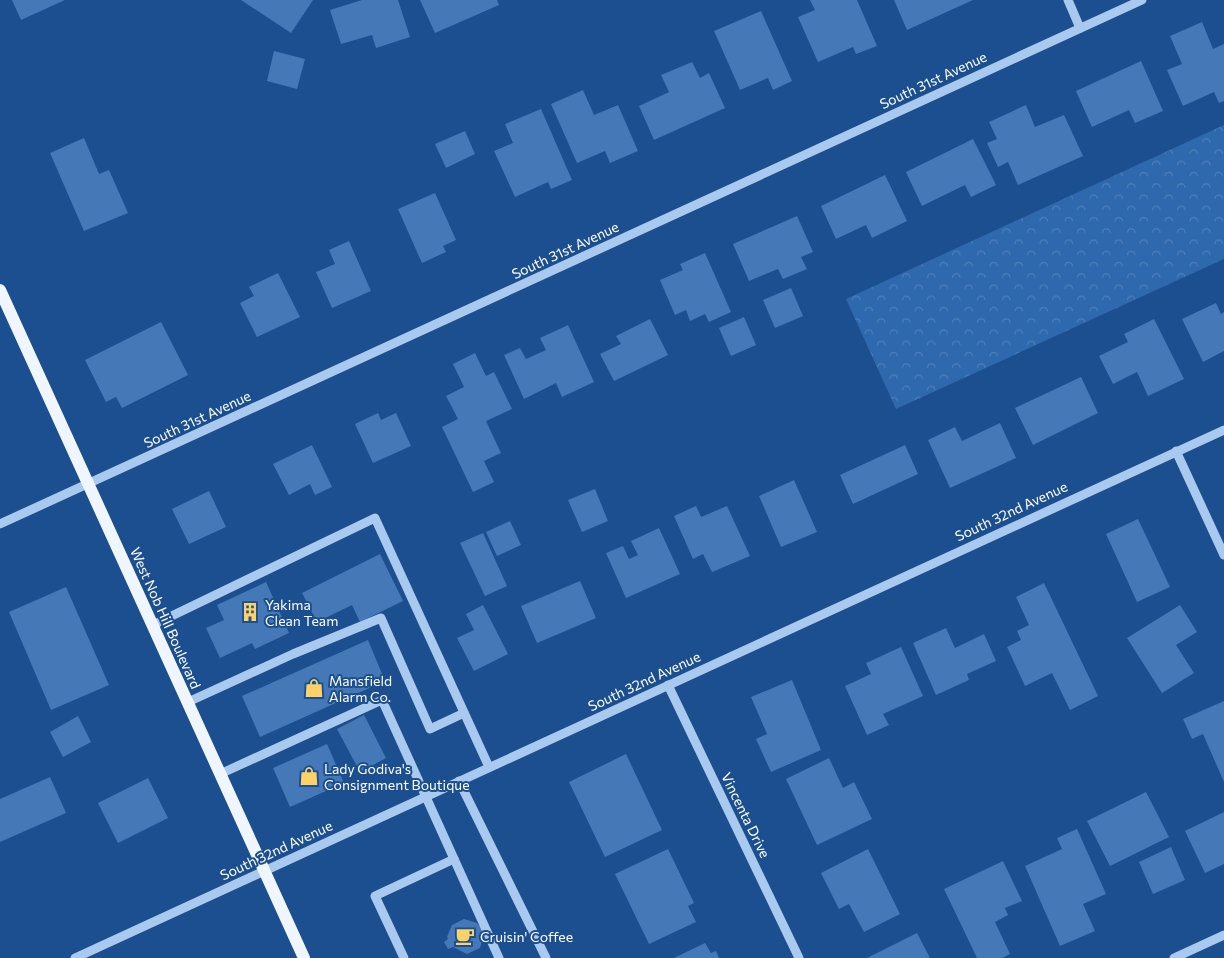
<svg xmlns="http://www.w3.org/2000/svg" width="1224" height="958" viewBox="0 0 1224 958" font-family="Commissioner,sans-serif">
<defs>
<pattern id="park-crowns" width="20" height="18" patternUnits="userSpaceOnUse" patternTransform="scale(1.25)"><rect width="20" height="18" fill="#2e69ad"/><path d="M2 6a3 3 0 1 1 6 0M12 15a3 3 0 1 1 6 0" fill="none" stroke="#4d80b9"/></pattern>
</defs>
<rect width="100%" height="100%" fill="#1b4f8f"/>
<!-- park -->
<polygon fill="url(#park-crowns)" points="1224,125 1224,259 896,409 846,299"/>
<!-- building -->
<g fill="#4478b7">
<polygon points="12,0 65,0 21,20"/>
<polygon points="241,0 313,0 291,33"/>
<polygon points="362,0 398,0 410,37 376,48 372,35 341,44 330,10"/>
<polygon points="420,0 497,0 499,5 435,33"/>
<polygon points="810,0 857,0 877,46 856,54 853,47 818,62 798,17 815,10"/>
<polygon points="894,0 973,0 907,30"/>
<polygon points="761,11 792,81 773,90 768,78 740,90 714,31"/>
<polygon points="1202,22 1213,49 1224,44 1224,101 1219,103 1214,92 1183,106 1167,70 1182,64 1170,36"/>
<polygon points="274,51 305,59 297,89 267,81"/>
<polygon points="1141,61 1163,111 1135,123 1129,110 1092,127 1076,91"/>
<polygon points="692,62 700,78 709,73 725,108 654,140 639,106 669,92 661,75"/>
<polygon points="583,90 594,115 618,105 638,151 610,163 605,151 577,163 551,104"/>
<polygon points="1026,105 1035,127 1064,115 1083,156 1018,185 1008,162 998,167 987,143 997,139 989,122"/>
<polygon points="541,109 572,180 551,189 548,182 515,197 494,151 513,143 505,124"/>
<polygon points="465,131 475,154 446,168 435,144"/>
<polygon points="84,138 99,174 109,170 128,213 84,231 50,153"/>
<polygon points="973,139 996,185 971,197 965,185 922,206 906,172"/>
<polygon points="885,175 907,221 872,238 866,225 836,239 821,206"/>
<polygon points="435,193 456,240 443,246 446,252 422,263 398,209"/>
<polygon points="797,216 813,252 801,257 807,269 783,279 778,269 749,281 733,244"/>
<polygon points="349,241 371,291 332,308 316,272 335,264 329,250"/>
<polygon points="705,253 731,312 709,322 705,314 690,321 686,310 675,315 660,280 683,270 680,264"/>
<polygon points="278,273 300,317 257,337 240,303 254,296 249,287"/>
<polygon points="791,288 803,316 775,328 763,300"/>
<polygon points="1216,303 1221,314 1224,312 1224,351 1203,362 1182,319"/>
<polygon points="744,317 756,345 731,356 719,328"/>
<polygon points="650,319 668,355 614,381 600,354 621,344 616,336"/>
<polygon points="1154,319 1184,379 1148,396 1137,372 1113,384 1099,356 1128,342 1124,334"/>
<polygon points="161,322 188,375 122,408 116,397 106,402 85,360"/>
<polygon points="568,325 594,382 562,397 556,383 524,399 504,355 520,348 526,359 546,350 540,338"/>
<polygon points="475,353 486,376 494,372 512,409 486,421 501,453 484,461 494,482 473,492 442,427 458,419 446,396 464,387 453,364"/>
<polygon points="1081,377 1098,413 1033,445 1015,408"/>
<polygon points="378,413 381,420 396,413 411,446 373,463 355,424"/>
<polygon points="1000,423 1016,458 950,488 928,440 955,427 962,441"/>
<polygon points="312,445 332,487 315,495 310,484 289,495 273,464"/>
<polygon points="905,445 918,474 853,504 840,475"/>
<polygon points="794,480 817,532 781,547 759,496"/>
<polygon points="595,489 608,521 582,532 568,500"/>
<polygon points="209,491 226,527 189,544 172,509"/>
<polygon points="696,506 701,517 727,506 750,556 712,572 703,554 693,559 674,516"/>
<polygon points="1138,519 1170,587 1137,602 1106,534"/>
<polygon points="510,521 521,545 497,556 486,532"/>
<polygon points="659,528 680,574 626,598 606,553 623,546 629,559 638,555 631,541"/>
<polygon points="483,533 507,586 485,596 460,543"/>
<polygon points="380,554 403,601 360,622 352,605 317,622 302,593"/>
<polygon points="580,581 596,618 537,643 521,606"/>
<polygon points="266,582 289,633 255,649 252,643 220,658 206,628 224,620 217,605"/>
<polygon points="1044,583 1098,696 1070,710 1052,673 1025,686 1007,647 1021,640 1017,631 1029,625 1016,597"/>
<polygon points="66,587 109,685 51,710 9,612"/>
<polygon points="483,605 508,654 474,671 457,638 474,630 466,614"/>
<polygon points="1180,605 1197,632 1176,645 1194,673 1162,693 1127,638"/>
<polygon points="946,628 955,648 984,634 996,661 967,674 969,680 936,695 913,643"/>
<polygon points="368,640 385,681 260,737 242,696"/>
<polygon points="901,647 923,696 883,714 889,725 867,735 845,686 871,674 866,663"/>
<polygon points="792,680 821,750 771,772 756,739 767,734 751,697"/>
<polygon points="1224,701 1224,782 1203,734 1192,739 1183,719"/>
<polygon points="364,715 386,758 360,772 337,729"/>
<polygon points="78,716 91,742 63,757 50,732"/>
<polygon points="327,744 344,783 290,807 273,768"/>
<polygon points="626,754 662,830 605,857 569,782"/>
<polygon points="829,758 843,788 854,782 872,819 817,845 786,779"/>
<polygon points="50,777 66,813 0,842 0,799"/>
<polygon points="148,778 168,818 118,843 98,803"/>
<polygon points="1146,792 1169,837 1110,866 1087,821"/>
<polygon points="1224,812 1224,864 1205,873 1185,831"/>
<polygon points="1077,829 1106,894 1083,904 1095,931 1060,946 1025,866 1062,849 1057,838"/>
<polygon points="1171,847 1185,880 1153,894 1139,862"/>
<polygon points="668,849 694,903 688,906 696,922 649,944 615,874"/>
<polygon points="868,849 900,914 864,932 849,904 839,909 821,873"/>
<polygon points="1003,861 1022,901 1005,908 1008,915 995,922 1010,954 1002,958 977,958 944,889"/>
<polygon points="464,919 477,923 479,926 482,925 485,931 482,933 484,935 480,948 467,954 453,947 448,949 444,942 448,939 447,937 452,925"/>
<polygon points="917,933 930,958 867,958"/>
<polygon points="705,943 711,953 716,951 719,958 674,958"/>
</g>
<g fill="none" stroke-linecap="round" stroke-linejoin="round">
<!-- minor -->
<g stroke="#a9c9ee" stroke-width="9">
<polyline points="1068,0 1080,28"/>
<polyline points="1176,451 1224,555"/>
<polyline points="0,524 1142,0"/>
<polyline points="153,625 375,518 489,767"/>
<polyline points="668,685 799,958"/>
<polyline points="188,702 293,654 381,618 430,729 464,713"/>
<polyline points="220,774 382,700 499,958"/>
<polyline points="459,781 546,958"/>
<polyline points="75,958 1224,430"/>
<polyline points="404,958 375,896 454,859"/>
<polyline points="1174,958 1224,935"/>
</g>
<!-- major -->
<polyline stroke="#f0f6ff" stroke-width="12" points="0,290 304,958"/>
</g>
<!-- icons -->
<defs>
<g id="building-bare" transform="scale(1.5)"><path d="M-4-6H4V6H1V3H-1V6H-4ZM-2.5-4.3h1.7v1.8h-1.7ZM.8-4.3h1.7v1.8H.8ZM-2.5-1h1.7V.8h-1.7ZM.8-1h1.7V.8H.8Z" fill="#ffd166" stroke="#1b4f8f" stroke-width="2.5" paint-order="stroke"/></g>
<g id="shop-bare" transform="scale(1.5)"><path d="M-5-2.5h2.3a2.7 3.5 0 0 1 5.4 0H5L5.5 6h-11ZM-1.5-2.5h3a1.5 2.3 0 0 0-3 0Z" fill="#ffd166" stroke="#1b4f8f" stroke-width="2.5" paint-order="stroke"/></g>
<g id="cafe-bare" transform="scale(1.5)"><path d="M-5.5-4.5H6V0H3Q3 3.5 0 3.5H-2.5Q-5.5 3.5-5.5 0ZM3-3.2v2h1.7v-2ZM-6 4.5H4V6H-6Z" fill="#ffd166" stroke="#1b4f8f" stroke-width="2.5" paint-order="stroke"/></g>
</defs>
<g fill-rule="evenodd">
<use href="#building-bare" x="250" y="612"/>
<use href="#shop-bare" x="314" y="688"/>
<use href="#shop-bare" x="309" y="776"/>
<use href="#cafe-bare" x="465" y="936"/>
</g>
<g text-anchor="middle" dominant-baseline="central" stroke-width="4" stroke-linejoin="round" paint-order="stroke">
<!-- street labels -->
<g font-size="14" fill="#fff" stroke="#1b4f8f">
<text transform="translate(933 80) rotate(-25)">South 31st Avenue</text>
<text transform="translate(565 250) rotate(-25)">South 31st Avenue</text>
<text transform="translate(197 419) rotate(-25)">South 31st Avenue</text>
<text transform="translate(1011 511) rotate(-25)">South 32nd Avenue</text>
<text transform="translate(166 618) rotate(66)">West Nob Hill Boulevard</text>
<text transform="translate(644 681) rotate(-25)">South 32nd Avenue</text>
<text transform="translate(746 815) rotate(64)">Vincenta Drive</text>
<text transform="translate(276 850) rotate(-25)">South 32nd Avenue</text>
</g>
<!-- poi labels -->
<g font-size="14" fill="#fff" stroke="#1b4f8f" text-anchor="start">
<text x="265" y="604">Yakima<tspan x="265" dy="16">Clean Team</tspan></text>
<text x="329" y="680">Mansfield<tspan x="329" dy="16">Alarm Co.</tspan></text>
<text x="324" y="768">Lady Godiva's<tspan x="324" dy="16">Consignment Boutique</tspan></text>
<text x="480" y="936">Cruisin' Coffee</text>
</g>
</g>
</svg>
